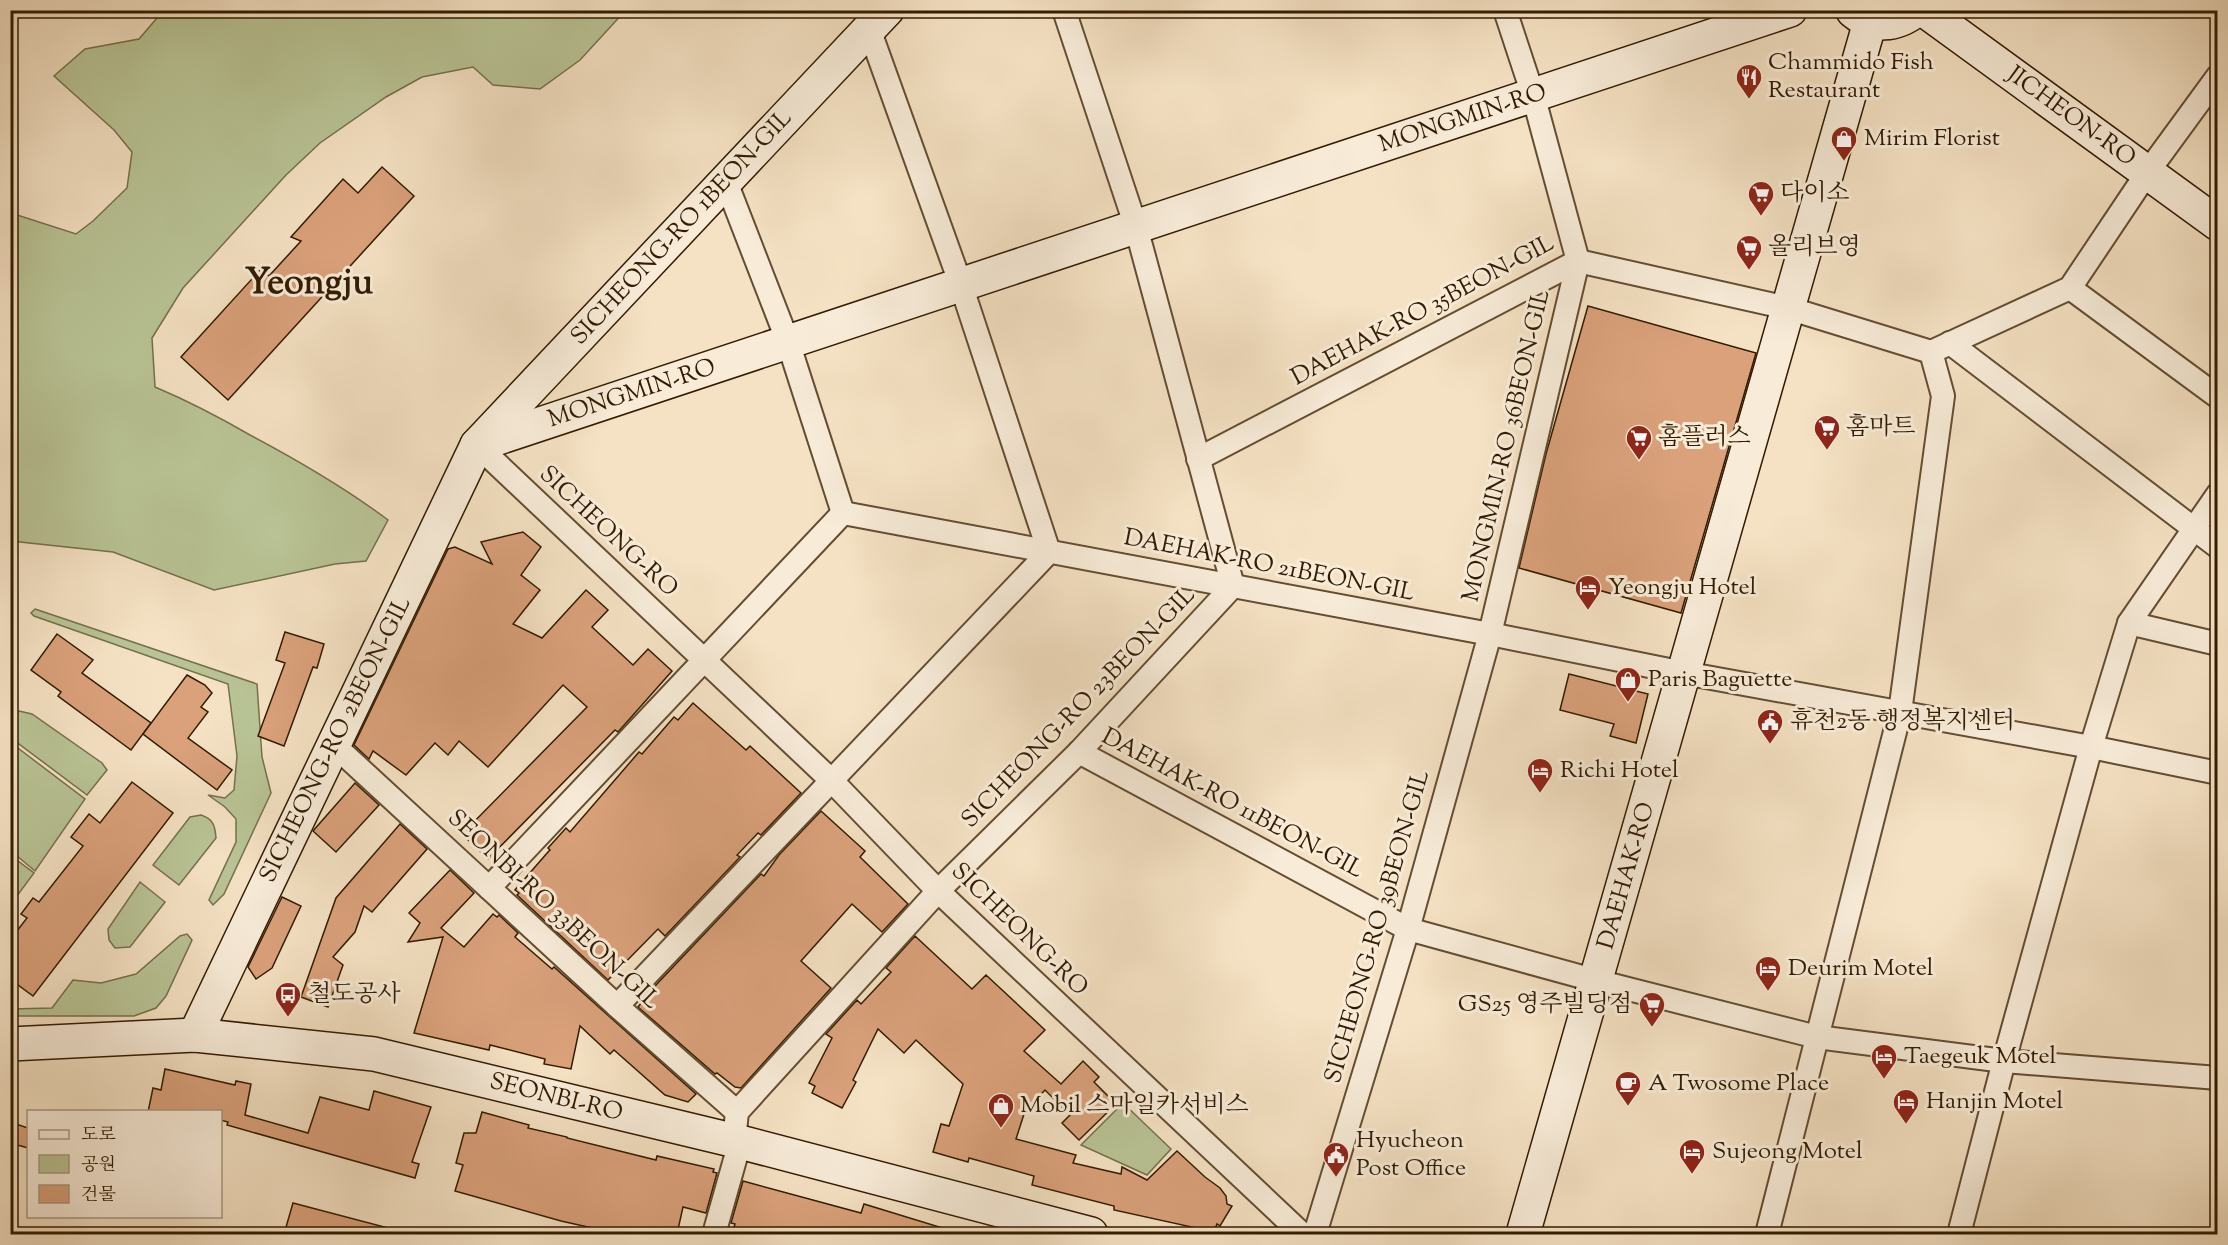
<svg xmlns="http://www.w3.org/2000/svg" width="2228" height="1245" viewBox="0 0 2228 1245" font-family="'Sorts Mill Goudy','Noto Serif KR',serif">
<rect width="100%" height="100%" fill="#f5e2c4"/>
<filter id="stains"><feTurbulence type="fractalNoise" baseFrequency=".00333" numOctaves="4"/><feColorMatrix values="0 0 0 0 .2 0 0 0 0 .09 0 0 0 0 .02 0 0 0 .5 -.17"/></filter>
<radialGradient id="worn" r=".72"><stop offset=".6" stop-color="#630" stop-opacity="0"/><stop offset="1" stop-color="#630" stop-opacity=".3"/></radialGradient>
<!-- green -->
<g fill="#b9c496" stroke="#76704c" stroke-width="1.5">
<path d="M 163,11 L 625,11 L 580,60 L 540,89 L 493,85 L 473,67 L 422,77 L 386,97 L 320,143 L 286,175 L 183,288 L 152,338 L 155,387 C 188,401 219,417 250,435 C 299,461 344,487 388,520 L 366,561 L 335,564 L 214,590 L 113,552 L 11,541 L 11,213 L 76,234 L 93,221 L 127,188 L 132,152 L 114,130 L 54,76 L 85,49 L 139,39 Z"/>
<polygon points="35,609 257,684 262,757 271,793 224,894 213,905 209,900 236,842 236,819 225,807 208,795 225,798 234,790 237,756 228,684 34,616 31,613"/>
<polygon points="19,711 32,714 102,763 107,770 87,795 11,738 11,721"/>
<polygon points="10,742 85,799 35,871 11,851"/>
<path d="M 201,815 C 213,819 215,825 216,838 L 179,885 L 153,865 L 190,817 Z"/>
<polygon points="10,855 34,873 11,904 10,904"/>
<polygon points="140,882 165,902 130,947 115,948 109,940 108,929"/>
<polygon points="187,934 192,940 166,996 156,1008 134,1016 11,1016 11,1009 52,1008 73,980 101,983 136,974 180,936"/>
<polygon points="1123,1103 1171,1149 1147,1175 1081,1145"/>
</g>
<!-- building -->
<g fill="#daa17b" stroke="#331b01" stroke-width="1.5">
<polygon points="382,167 414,196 228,400 181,357 261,269 269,276 301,241 291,237 343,179 358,193"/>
<polygon points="1588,306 1756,353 1681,613 1519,568 1546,454"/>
<polygon points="523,532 541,547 521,575 540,590 513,624 542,638 586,590 608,610 592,627 633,665 648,649 672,671 618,732 615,730 488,859 462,834 587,707 563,685 488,767 459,741 448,755 435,743 406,775 373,751 369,759 354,745 448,549 455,547 492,564 481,542"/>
<polygon points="285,632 324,644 317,668 313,667 284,746 258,736 285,663 276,660"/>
<polygon points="57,634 93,660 82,673 151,723 131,750 58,696 61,692 31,670"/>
<polygon points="1569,674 1648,694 1636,743 1610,736 1614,724 1560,710"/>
<polygon points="187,675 205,685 212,693 201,707 208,712 188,738 232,770 217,790 143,734"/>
<polygon points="693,703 746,750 750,746 801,793 761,835 758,833 737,855 740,857 665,936 658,929 608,980 517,895 519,893 515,890 548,852 550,850 548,848 566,828 570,832 639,752 642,754 674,717 678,720"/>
<polygon points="132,782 173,813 33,996 10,979 10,940 27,918 21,914 33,898 39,902 83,846 71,837 89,814 100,823"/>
<polygon points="355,783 379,805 336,852 313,831"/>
<polygon points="821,811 865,851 860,857 908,904 882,932 852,904 801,961 831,988 741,1088 735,1087 717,1073 715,1074 638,1007 656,985 761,874 764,876 779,855"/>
<polygon points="400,824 427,849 372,912 364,906 355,932 333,957 343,965 328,1007 301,997 336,898"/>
<polygon points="450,870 474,893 441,928 464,947 493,914 497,917 499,915 518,933 515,937 552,969 554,967 696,1094 688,1102 665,1095 614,1050 610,1054 580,1026 571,1069 544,1064 545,1059 490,1045 489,1050 414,1033 443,937 408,942 420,923 409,913"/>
<polygon points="282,897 301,906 272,968 256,979 248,967"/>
<polygon points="915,936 972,989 986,975 1045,1030 1024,1051 1061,1084 1083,1061 1099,1077 1094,1082 1116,1104 1079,1140 1062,1123 1070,1115 1045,1090 1025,1111 1016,1139 1076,1155 1073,1163 1121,1174 1122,1167 1147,1180 1177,1151 1205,1177 1220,1188 1226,1196 1227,1204 1232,1206 1220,1226 1217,1224 1214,1232 1114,1210 1114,1206 1032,1185 1034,1176 969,1158 968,1162 933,1152 941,1124 949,1126 963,1084 916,1040 904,1053 878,1029 853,1080 856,1082 842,1108 812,1093 815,1086 809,1083 832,1038 826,1034 857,1000 861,1004 891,972 886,968"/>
<polygon points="165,1069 235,1085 236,1081 251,1084 245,1115 308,1133 320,1097 369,1110 374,1091 431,1107 412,1162 419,1164 415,1178 227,1125 228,1122 220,1120 220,1112 148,1112 153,1088 161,1090"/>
<polygon points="482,1112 529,1125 528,1128 567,1137 567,1138 656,1160 657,1156 714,1169 713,1172 717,1173 706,1213 683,1207 677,1234 605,1234 606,1231 561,1221 455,1191 463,1165 456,1163 464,1133 476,1133"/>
<polygon points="10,1122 28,1128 28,1148 10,1143"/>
<polygon points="743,1181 861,1213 864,1204 949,1230 948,1234 732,1234 735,1224 731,1223"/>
<polygon points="293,1203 392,1229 391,1234 284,1234"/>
</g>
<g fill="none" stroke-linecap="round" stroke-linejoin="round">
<!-- minor casing -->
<g stroke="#644d32" stroke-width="26">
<g id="minor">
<polyline points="726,182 788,342 843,513"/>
<polyline points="2070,288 2218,397"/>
<polyline points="1950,343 2218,547"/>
<polyline points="1931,352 2070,288 2147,173 2218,76"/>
<polyline points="477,445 832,781 938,891 1302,1234"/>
<polyline points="1198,459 1578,261 1788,308 1931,352"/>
<polyline points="843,513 1490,634 1684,673 2091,747 2218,773"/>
<polyline points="2129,623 2218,644"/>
<polyline points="334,745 617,1006 737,1112"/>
<polyline points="1079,752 1408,929 1597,981 1817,1037 2004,1061 2218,1078"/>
<polyline points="489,888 843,513"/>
<polyline points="617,1006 1049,552 961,285 869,29"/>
<polyline points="734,1141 737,1112 938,891 1079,752 1233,586 1136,227 1064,10"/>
<polyline points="714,1234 740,1142"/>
<polyline points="1315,1234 1408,929 1490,634 1578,261 1533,95 1505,10"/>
<polyline points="1767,1234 1900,712 1943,396 1931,352"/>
<polyline points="1959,1234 2004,1061 2091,747 2129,623 2218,494"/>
</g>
</g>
<!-- secondary casing -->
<g stroke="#331b01" stroke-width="36">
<g id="secondary">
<polyline points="1924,10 2218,224"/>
<path d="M 1853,11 C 1873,28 1896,26 1916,10"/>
<polyline points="477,445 1790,10"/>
<polyline points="195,1035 477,445 887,10"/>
<polyline points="10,1044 195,1035 374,1054 740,1142 1091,1234"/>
<polyline points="1523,1234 1870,22"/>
</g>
</g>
<!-- minor -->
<use href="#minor" stroke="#f8ecd9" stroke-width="22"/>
<!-- secondary -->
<use href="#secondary" stroke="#f8ecd9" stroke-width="33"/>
</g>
<!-- icons -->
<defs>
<g id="restaurant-pin" transform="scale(1.35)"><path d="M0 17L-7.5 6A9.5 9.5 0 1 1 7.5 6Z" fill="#8f2418" stroke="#f8ecd9"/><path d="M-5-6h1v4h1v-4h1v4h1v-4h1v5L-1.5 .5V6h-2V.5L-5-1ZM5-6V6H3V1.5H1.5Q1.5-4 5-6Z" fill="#fff"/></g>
<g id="shop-pin" transform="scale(1.35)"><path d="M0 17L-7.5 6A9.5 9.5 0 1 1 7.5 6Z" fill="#8f2418" stroke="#f8ecd9"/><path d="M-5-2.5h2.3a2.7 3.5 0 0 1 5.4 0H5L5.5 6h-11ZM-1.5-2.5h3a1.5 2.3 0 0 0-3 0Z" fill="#fff"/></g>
<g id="supermarket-pin" transform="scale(1.35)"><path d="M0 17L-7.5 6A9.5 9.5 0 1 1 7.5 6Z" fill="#8f2418" stroke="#f8ecd9"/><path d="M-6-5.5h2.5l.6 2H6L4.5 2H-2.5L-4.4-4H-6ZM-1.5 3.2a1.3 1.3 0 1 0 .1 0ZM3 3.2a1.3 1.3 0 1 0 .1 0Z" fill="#fff"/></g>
<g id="hotel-pin" transform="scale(1.35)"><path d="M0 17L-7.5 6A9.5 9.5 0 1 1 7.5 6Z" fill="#8f2418" stroke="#f8ecd9"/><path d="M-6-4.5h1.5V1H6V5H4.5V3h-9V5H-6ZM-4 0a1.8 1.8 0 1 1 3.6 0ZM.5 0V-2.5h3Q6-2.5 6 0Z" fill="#fff"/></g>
<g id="civic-pin" transform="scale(1.35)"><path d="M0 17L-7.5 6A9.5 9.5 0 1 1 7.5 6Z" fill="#8f2418" stroke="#f8ecd9"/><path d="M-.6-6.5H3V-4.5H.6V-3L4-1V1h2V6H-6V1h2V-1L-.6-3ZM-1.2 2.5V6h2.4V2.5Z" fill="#fff"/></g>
<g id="bus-pin" transform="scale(1.35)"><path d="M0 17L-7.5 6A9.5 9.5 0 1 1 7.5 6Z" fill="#8f2418" stroke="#f8ecd9"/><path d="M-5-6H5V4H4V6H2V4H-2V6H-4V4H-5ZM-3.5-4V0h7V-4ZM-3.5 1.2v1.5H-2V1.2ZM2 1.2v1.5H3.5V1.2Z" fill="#fff"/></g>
<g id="cafe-pin" transform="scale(1.35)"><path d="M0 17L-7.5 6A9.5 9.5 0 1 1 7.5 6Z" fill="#8f2418" stroke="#f8ecd9"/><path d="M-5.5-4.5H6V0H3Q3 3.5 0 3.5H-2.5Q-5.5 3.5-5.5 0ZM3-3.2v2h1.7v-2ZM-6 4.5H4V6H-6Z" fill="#fff"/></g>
</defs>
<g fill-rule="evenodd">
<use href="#restaurant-pin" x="1749" y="77"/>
<use href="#shop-pin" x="1844" y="139"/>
<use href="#supermarket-pin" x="1761" y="194"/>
<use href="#supermarket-pin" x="1749" y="248"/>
<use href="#supermarket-pin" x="1827" y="428"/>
<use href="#supermarket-pin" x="1639" y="438"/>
<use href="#hotel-pin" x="1588" y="588"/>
<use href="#shop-pin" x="1628" y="680"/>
<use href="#civic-pin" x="1770" y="722"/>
<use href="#hotel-pin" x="1540" y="771"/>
<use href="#hotel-pin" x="1768" y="969"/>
<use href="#bus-pin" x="288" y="995"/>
<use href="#supermarket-pin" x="1652" y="1005"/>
<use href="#hotel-pin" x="1884" y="1057"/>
<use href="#cafe-pin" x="1628" y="1084"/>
<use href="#hotel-pin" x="1906" y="1102"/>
<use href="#shop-pin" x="1001" y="1106"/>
<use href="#hotel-pin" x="1692" y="1152"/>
<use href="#civic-pin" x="1336" y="1155"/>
</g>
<g text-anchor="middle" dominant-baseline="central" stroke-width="6" stroke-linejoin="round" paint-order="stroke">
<!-- poi labels -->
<g font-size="24" fill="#331b01" stroke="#f8ecd9" text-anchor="start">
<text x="1768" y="63">Chammido Fish<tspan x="1768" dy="28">Restaurant</tspan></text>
<text x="1864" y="139">Mirim Florist</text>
<text x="1780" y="194">다이소</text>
<text x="1768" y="248">올리브영</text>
<text x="1846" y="428">홈마트</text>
<text x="1658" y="438">홈플러스</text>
<text x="1608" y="588">Yeongju Hotel</text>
<text x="1648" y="680">Paris Baguette</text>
<text x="1790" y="722">휴천2동 행정복지센터</text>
<text x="1560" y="771">Richi Hotel</text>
<text x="1788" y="969">Deurim Motel</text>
<text x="308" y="995">철도공사</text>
<text x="1632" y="1005" text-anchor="end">GS25 영주빌딩점</text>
<text x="1904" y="1057">Taegeuk Motel</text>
<text x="1648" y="1084">A Twosome Place</text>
<text x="1926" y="1102">Hanjin Motel</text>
<text x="1020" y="1106">Mobil 스마일카서비스</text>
<text x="1356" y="1141">Hyucheon<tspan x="1356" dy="28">Post Office</tspan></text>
<text x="1712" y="1152">Sujeong Motel</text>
</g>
<!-- street labels -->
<g font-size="24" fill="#331b01" stroke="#f8ecd9">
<text transform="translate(2071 117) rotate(36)">JICHEON-RO</text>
<text transform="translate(1463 119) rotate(-18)">MONGMIN-RO</text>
<text transform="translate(682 228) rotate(-47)">SICHEONG-RO 1BEON-GIL</text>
<text transform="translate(1423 311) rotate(-28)">DAEHAK-RO 35BEON-GIL</text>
<text transform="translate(632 394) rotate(-18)">MONGMIN-RO</text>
<text transform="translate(1507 446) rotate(-77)">MONGMIN-RO 36BEON-GIL</text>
<text transform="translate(608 532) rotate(43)">SICHEONG-RO</text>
<text transform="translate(1269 566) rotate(11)">DAEHAK-RO 21BEON-GIL</text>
<text transform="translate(1079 708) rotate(-46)">SICHEONG-RO 23BEON-GIL</text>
<text transform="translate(336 740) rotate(-64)">SICHEONG-RO 2BEON-GIL</text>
<text transform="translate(1232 804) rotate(28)">DAEHAK-RO 11BEON-GIL</text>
<text transform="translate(1627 876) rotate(-74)">DAEHAK-RO</text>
<text transform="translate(553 910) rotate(43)">SEONBI-RO 33BEON-GIL</text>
<text transform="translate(1378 927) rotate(-74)">SICHEONG-RO 39BEON-GIL</text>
<text transform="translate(1019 930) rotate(44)">SICHEONG-RO</text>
<text transform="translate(556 1098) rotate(14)">SEONBI-RO</text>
</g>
<!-- town labels -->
<g font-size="36" font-weight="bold" fill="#331b01" stroke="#f8ecd9">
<text x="309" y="284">Yeongju</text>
</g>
</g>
<!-- margin -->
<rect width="2228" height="1245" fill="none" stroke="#f5e2c4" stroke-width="36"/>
<rect x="12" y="12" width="2204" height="1221" fill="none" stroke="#331b01" stroke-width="3"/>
<rect x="18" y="18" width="2192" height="1209" fill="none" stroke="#331b01" stroke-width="1.5"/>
<!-- legend -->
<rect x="27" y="1110" width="195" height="108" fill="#f8ecd9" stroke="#a99883" stroke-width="1.5"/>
<rect x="39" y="1130" width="30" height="9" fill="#f8ecd9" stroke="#a99883" stroke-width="1.5"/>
<text x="81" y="1140" font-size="18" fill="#331b01">도로</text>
<rect x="39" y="1155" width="30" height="18" fill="#b9c496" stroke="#a99883" stroke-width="1.5"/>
<text x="81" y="1170" font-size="18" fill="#331b01">공원</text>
<rect x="39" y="1185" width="30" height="18" fill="#daa17b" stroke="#a99883" stroke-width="1.5"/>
<text x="81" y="1200" font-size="18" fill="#331b01">건물</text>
<rect width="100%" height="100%" filter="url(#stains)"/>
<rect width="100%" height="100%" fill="url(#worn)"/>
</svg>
